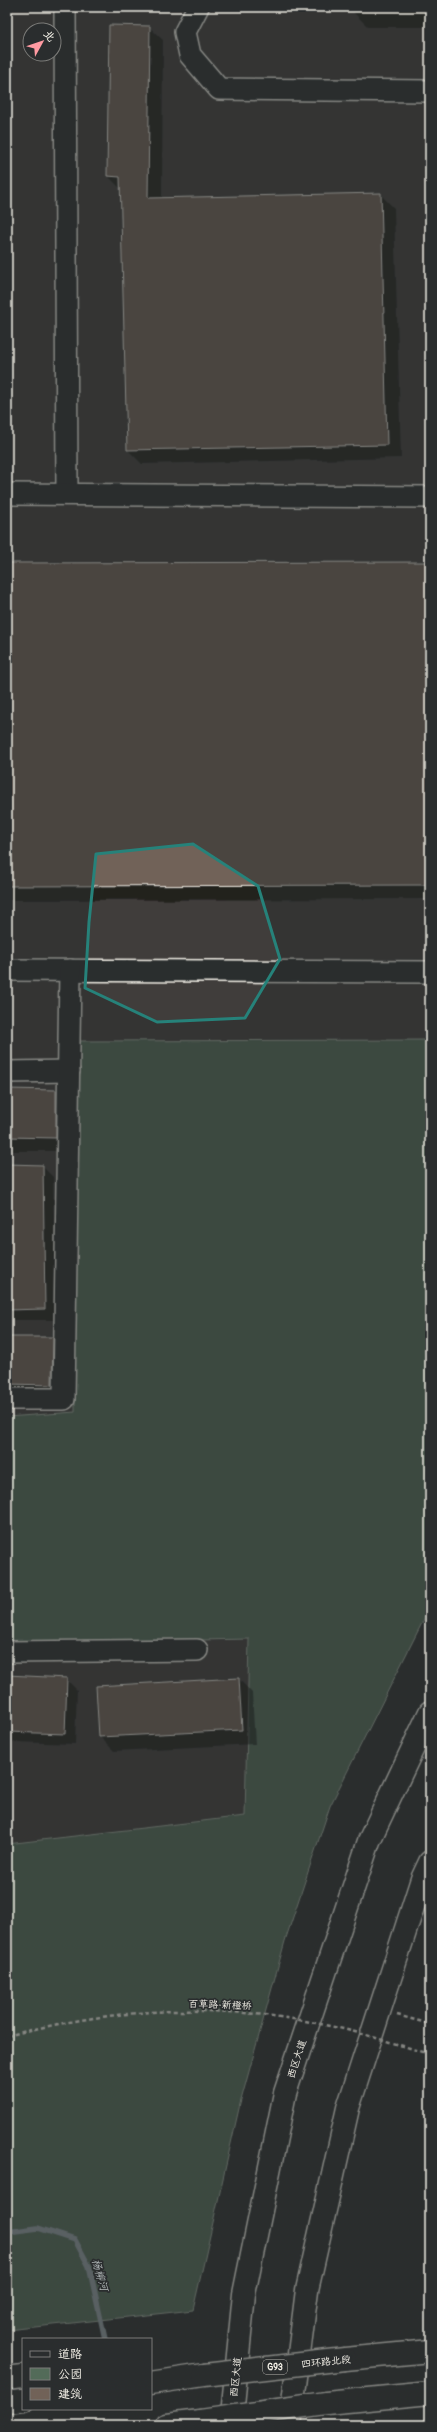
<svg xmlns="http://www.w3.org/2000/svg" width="437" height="2432" viewBox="0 0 437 2432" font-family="Pangolin,'LXGW WenKai TC',sans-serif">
<rect width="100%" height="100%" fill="#2a2d2e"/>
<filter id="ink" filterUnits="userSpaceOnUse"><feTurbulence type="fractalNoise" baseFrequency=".025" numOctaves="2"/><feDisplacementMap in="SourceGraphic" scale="8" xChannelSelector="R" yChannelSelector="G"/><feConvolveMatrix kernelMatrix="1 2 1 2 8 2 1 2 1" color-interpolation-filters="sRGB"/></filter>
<g filter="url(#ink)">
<!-- built -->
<path fill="#3f3d3b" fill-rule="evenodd" d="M 7,7 L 430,7 L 430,1607 L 330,1806 L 7,1844 ZM 30,30 L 54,30 L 54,54 L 30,54 Z"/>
<!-- green -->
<polygon fill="#536b59" stroke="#a4aea0" points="430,1040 430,1607 330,1806 285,1941 240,2104 193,2310 7,2330 7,1844 245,1816 249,1639 7,1644 7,1417 75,1412 75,1041"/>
<!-- shadow -->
<g fill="#0007">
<polygon points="354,7 430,7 430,27 368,27 354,13"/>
<polygon points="149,27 163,40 162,199 380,194 394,208 401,458 142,464 128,450 121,189 108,176"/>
<polygon points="430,563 430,899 7,900 7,564"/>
<polygon points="7,1090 56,1091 70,1105 69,1151 7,1151"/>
<polygon points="7,1165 42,1166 53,1177 56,1320 7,1320"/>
<polygon points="7,1338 52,1338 66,1352 66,1398 7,1398"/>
<polygon points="7,1676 66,1679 77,1690 75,1744 12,1742 7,1737"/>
<polygon points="239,1679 252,1693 255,1744 114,1751 100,1737 97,1687"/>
</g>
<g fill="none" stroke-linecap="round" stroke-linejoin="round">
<!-- stream -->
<polyline stroke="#929da3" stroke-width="5.5" points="7,2232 38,2228 75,2240 89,2266 105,2339"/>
</g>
<!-- building -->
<g fill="#716258" stroke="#f4f1e8">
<polygon points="109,25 150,26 148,198 381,193 387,445 127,450 120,177 107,176"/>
<polygon points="430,562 430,885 7,886 7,563"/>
<polygon points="7,1089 56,1090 56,1138 7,1137"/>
<polygon points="7,1164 43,1165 45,1309 7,1310"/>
<polygon points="7,1337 53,1337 52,1385 7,1384"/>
<polygon points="7,1675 67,1678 65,1734 7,1732"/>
<polygon points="239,1678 242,1730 99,1737 96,1686"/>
</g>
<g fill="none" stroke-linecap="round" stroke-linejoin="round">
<!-- street casing -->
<g stroke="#f4f1e8" stroke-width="24">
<g id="street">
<polyline points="65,7 67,494"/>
<polyline points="198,7 185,32 190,55 219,89 430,91"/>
<polyline points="7,494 430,497"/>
<polyline points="7,970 430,972"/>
<polyline points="7,1072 69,1071"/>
<polyline points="7,1399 64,1399 70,970"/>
<polyline points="7,1652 197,1650"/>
</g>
</g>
<!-- secondary casing -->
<g stroke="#f4f1e8" stroke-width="25">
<g id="secondary">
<polyline points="231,2425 244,2294 285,2093 369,1841 430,1712"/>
<polyline points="290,2425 307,2290 348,2108 422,1879 430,1862"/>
</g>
</g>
<!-- highway casing -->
<g stroke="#f4f1e8" stroke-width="25">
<g id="highway">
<polyline points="345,2359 430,2351"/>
<polyline points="7,2378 23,2376"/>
<polyline points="151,2383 204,2375"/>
<polyline points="7,2402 23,2400"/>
<polyline points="326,2403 430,2393"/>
<polyline points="167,2425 200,2421"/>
</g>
</g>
<!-- path -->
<polyline stroke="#f4f1e8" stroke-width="2.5" stroke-dasharray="4 3" stroke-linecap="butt" points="397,2015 430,2024"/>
<!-- street -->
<use href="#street" stroke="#2a2d2e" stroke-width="21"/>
<!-- secondary -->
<use href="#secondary" stroke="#2a2d2e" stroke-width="22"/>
<!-- highway -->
<use href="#highway" stroke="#2a2d2e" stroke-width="22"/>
<!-- highway-bridge casing -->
<g stroke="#f4f1e8" stroke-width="25" stroke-linecap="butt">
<g id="highway-bridge">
<polyline points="204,2375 345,2359"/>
<polyline points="200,2421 326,2403"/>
</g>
</g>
<!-- path-bridge -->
<path stroke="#f4f1e8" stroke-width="2.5" stroke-dasharray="4 3" stroke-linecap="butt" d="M 7,2036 C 111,2008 219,2002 325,2025 C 360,2032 395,2044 430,2054"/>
<!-- highway-bridge -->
<use href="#highway-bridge" stroke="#2a2d2e" stroke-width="22"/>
</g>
</g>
<!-- marked area -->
<path d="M0 0H437V2432H0ZM 193,844 L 258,886 L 280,959 L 245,1018 L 157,1022 L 85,988 L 89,922 L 96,854 Z" fill="#2a2d2e" fill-opacity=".55" fill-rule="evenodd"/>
<path fill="none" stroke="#26827a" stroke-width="3" stroke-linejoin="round" d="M 193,844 L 258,886 L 280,959 L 245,1018 L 157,1022 L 85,988 L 89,922 L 96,854 Z"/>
<g text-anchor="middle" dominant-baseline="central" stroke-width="3.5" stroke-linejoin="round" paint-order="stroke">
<!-- shield labels -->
<rect fill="#2a2d2e" stroke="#b7b6b0" stroke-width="1" x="263" y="2360" width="24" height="14" rx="3"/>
<g font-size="9" font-weight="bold" fill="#f4f1e8">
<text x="275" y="2367">G93</text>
</g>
<!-- street labels -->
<g font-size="10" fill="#f4f1e8" stroke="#2a2d2e">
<text transform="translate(220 2005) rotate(2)">百草路·新橙桥</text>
<text transform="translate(297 2059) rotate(-72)">西区大道</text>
<text transform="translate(326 2362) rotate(-6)">四环路北段</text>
<text transform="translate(236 2377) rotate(-84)">西区大道</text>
</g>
<!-- water labels -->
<g font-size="11" font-style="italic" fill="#b3b9ba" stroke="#2a2d2e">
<text transform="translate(100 2275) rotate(74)">杨柳河</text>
</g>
</g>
<!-- margin -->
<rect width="437" height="2432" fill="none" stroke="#2a2d2e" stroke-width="24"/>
<rect x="12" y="12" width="413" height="2408" fill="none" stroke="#f4f1e8" stroke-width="1.5" filter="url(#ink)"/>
<!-- legend -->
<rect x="22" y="2338" width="130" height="72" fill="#2a2d2e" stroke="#7b7b78"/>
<rect x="30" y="2351" width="20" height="6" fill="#2a2d2e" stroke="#7b7b78"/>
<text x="58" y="2358" font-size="12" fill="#f4f1e8">道路</text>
<rect x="30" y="2368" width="20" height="12" fill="#536b59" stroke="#7b7b78"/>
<text x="58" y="2378" font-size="12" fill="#f4f1e8">公园</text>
<rect x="30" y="2388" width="20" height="12" fill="#716258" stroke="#7b7b78"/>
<text x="58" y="2398" font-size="12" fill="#f4f1e8">建筑</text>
<!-- north arrow -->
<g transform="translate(42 42) rotate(50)"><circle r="19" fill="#2a2d2e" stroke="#7b7b78"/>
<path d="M0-3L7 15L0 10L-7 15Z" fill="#ff9aa2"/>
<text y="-6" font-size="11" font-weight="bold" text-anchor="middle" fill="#f4f1e8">北</text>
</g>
</svg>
